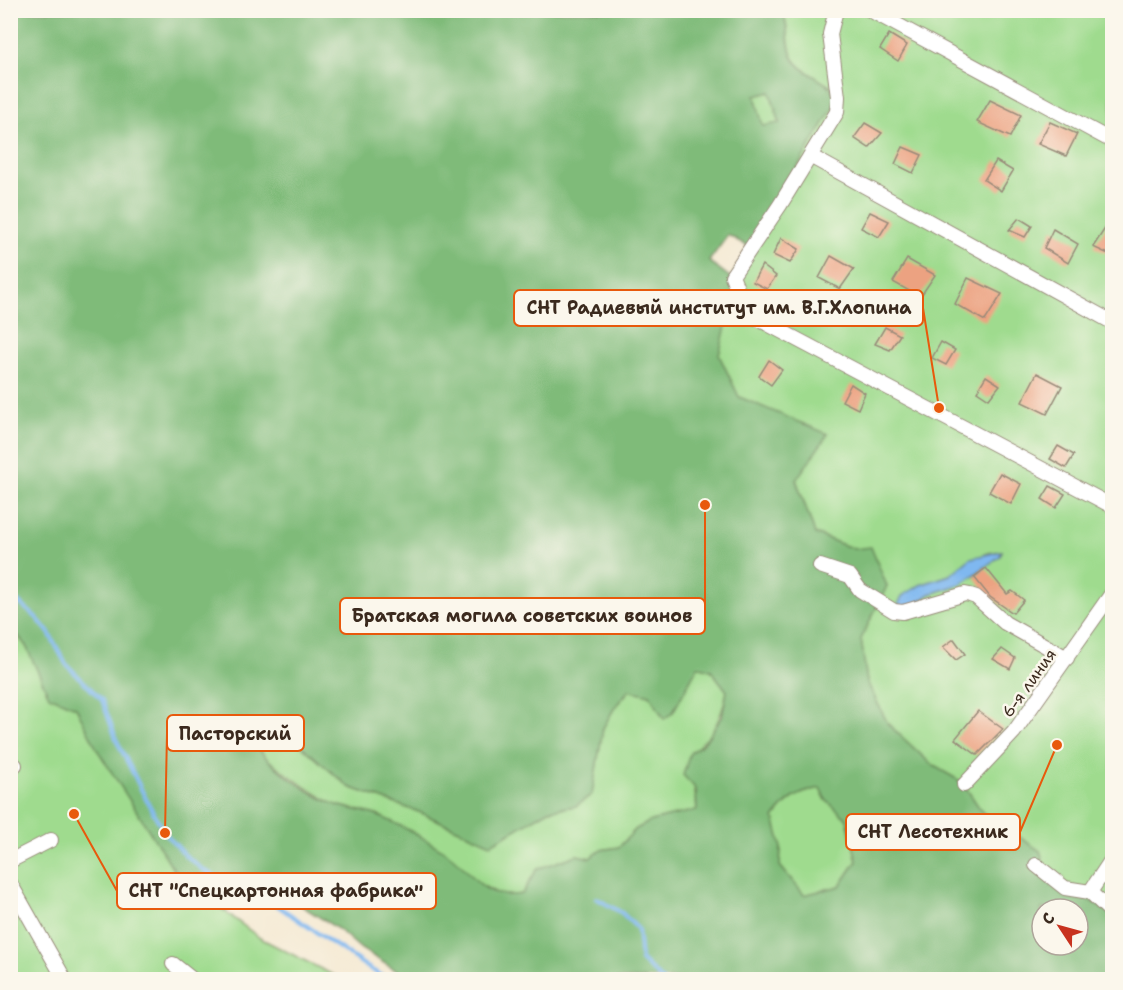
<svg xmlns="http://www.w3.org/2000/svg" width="1123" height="990" viewBox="0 0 1123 990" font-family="'Shantell Sans',sans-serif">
<rect width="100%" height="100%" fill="#fbf7ec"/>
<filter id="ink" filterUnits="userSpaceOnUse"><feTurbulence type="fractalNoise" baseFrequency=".0167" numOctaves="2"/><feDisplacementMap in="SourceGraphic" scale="12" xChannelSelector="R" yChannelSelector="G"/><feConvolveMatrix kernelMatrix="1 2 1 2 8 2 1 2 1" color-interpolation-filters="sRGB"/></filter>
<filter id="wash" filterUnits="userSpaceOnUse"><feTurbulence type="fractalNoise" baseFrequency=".008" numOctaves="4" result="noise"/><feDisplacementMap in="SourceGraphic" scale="24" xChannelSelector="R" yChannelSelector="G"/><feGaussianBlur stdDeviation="1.35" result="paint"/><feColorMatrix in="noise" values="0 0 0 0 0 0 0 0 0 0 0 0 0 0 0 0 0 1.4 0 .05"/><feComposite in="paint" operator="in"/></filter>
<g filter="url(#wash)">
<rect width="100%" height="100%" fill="#f5ead4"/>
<!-- green -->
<g fill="#9fdb8e" stroke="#6d8256" stroke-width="1.5" fill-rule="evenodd">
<path d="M 782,11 L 1112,11 L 1112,914 L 1047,874 L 1040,851 L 982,812 L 962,782 L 932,765 L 888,724 L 867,682 L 861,639 L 887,585 L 854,549 L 815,534 L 796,479 L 827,434 L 739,397 L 719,355 L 731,278 L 832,87 C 817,78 792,67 790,48 C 787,34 788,24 782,11 ZM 1002,551 L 1000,556 L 961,584 L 930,594 L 916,604 L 920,585 L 950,575 L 987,553 Z"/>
<polygon points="770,92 780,123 762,127 755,95"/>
<polygon points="10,626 26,646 49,695 76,707 99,751 178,876 260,938 341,979 11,979"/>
<path d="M 698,666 L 711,670 L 727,691 C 721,720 714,735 690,753 L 697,810 L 651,821 L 636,829 L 619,847 L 601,850 L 590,858 L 577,855 L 561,861 L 522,894 L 505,897 L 473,881 L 448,854 L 380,816 L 333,804 L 305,787 L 263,756 L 258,747 L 272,733 L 297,742 L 349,787 L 419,812 L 491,844 L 549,810 L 576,806 L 592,794 L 603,728 L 615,707 L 630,690 L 650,695 L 664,719 L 673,712 Z"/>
<path d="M 820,788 L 826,800 L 847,819 L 857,861 L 840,886 L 804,895 L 780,866 L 781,845 L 774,818 C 787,799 798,793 820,788 Z"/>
</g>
<!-- forest -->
<path fill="#7fbb79" stroke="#5d724c" stroke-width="1.5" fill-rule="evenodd" d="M 11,11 L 782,11 C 790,27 786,48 794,60 C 808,78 827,77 838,100 L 749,247 L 728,235 L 709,261 L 731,278 L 736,285 L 719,355 L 739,397 L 828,434 L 796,480 L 815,534 L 854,549 L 871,547 L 887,586 L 861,639 L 867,682 L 888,724 L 932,765 L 962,782 L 982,812 L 1040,851 L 1047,874 L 1112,914 L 1112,979 L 410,979 L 361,949 L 338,929 L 274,888 L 226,911 L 178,876 L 98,751 L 76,707 L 49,696 L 26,646 L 11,626 ZM 770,92 L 780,123 L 763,126 L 755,96 ZM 698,666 L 711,670 L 727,691 L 722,717 L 704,743 L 690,753 L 683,775 L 696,789 L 697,810 L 651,821 L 636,829 L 619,847 L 601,850 L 590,858 L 577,855 L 537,869 L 522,894 C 480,901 475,872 447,853 C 427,840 401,824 378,816 C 364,811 349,809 334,804 C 314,797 269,766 258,747 L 272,733 L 297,742 L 349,787 L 419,812 L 491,844 L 549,810 L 576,806 L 592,794 L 603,728 L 615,707 L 629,690 L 650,695 L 664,719 L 673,712 ZM 820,788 L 826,800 L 847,819 L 857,861 L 840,886 L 804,895 L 780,866 L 781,845 L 774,818 C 787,799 798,793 820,788 ZM 1042,909 L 1078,909 L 1078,945 L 1042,945 Z"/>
<!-- water -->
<polygon fill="#7fb8f0" stroke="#5d7187" stroke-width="1.5" points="1002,551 1000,556 961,584 930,594 916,604 902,608 898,605 902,596 920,585 950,575 971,558"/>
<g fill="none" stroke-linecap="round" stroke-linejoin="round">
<!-- stream -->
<g stroke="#7fb8f0" stroke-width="4">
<polyline points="10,595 37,618 49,633 66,664 102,700 117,741 148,803 165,833 185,855 202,869 217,877 241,886 251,884 258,888 272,902 370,969 390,980"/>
<polyline points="596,898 622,913 638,929 641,960 662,980"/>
<polyline points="574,980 578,980"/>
</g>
</g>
<g id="blocks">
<!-- building -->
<g fill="#eca281">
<polygon points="889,34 907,45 898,61 880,49"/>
<polygon points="990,100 1021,115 1010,137 977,122"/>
<polygon points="1050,122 1077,134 1066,156 1038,144"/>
<polygon points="865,123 882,133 869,148 854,138"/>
<polygon points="903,147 922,155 913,173 895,164"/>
<polygon points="996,161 1013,171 1001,191 984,180"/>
<polygon points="870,212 889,221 879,237 861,228"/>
<polygon points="1113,216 1113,256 1093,247"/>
<polygon points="1019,218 1032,226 1025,237 1009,230"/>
<polygon points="1053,229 1078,244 1068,263 1044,248"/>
<polygon points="781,238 799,249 790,263 773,255"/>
<polygon points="831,256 854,269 840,289 819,278"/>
<polygon points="907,259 935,275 920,297 893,282"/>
<polygon points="762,265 776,276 767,289 753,282"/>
<polygon points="968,278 1002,294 985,321 955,304"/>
<polygon points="885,327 900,335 890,350 875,344"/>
<polygon points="941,342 955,350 946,365 932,358"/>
<polygon points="769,360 782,370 771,385 759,376"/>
<polygon points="1037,373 1062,386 1047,414 1022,402"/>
<polygon points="986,376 1000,385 989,399 977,391"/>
<polygon points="851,384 865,393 858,409 842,401"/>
<polygon points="1058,446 1074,455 1066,468 1050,459"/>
<polygon points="1000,473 1021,484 1011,504 989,492"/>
<polygon points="1050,486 1065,494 1056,508 1042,499"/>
<polygon points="986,568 1007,594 1012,591 1024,600 1013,613 990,597 974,577"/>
<polygon points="954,639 965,654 956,660 943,647"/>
<polygon points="1002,649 1015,658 1010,669 993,659"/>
<polygon points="978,711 1003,729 977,755 955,739"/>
</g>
</g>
</g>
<g filter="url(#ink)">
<use href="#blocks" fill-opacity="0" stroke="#988a79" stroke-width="1.5"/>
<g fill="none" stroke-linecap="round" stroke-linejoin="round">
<!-- street casing -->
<g stroke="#988a79" stroke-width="16">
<g id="street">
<polyline points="836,10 830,34 838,97 837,112 780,205 732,276 747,313 1112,506"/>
<polyline points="870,10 1112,141"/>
<polyline points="810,156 1112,322"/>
<polyline points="820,566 850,576 860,590 894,611 903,612 965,594 970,595 976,597 1005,623 1067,658"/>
<polyline points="10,769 15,765"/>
<polyline points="964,785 1014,732 1112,593"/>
<polyline points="10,861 51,840"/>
<polyline points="1036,865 1065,888 1090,892 1112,913"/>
<polyline points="10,883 65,980"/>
<polyline points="1090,892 1112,859"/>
<polyline points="173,964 193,980"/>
</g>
</g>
<!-- street -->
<use href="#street" stroke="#fff" stroke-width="14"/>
</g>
</g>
<g text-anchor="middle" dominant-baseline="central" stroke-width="5" stroke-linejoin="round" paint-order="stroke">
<!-- street labels -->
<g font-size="16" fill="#3b2a1e" stroke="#fbf7ec">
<text transform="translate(1029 683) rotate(-54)">6-я линия</text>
</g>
</g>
<!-- callouts -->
<path fill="none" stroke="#e8590c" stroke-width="2" d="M939 408L923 308M705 505L705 616M165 833L167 733M1057 745L1020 832M74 814L117 891"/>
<g fill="#e8590c" stroke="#fbf7ec" stroke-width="2">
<circle cx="939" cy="408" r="6"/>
<circle cx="705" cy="505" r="6"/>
<circle cx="165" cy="833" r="6"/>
<circle cx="1057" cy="745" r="6"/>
<circle cx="74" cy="814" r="6"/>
</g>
<g fill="#fbf7ec" stroke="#e8590c" stroke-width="2">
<rect x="514" y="290" width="409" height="36" rx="6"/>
<rect x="340" y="598" width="365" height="36" rx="6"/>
<rect x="167" y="715" width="137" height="36" rx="6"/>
<rect x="846" y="814" width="174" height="36" rx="6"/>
<rect x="117" y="873" width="319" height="36" rx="6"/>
</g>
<g font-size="18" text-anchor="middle" font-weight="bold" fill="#3b2a1e">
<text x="719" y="314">СНТ Радиевый институт им. В.Г.Хлопина</text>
<text x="522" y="622">Братская могила советских воинов</text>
<text x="235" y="740">Пасторский</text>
<text x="933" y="838">СНТ Лесотехник</text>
<text x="276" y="897">СНТ "Спецкартонная фабрика"</text>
</g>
<!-- margin -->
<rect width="1123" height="990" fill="none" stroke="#fbf7ec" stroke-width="36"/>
<!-- north arrow -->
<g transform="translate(1060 927) rotate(306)"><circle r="28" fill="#fbf7ec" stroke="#aea59a" stroke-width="1.5"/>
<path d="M0-4.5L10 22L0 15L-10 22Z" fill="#c8321e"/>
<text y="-9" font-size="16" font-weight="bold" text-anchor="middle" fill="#3b2a1e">С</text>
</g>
</svg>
